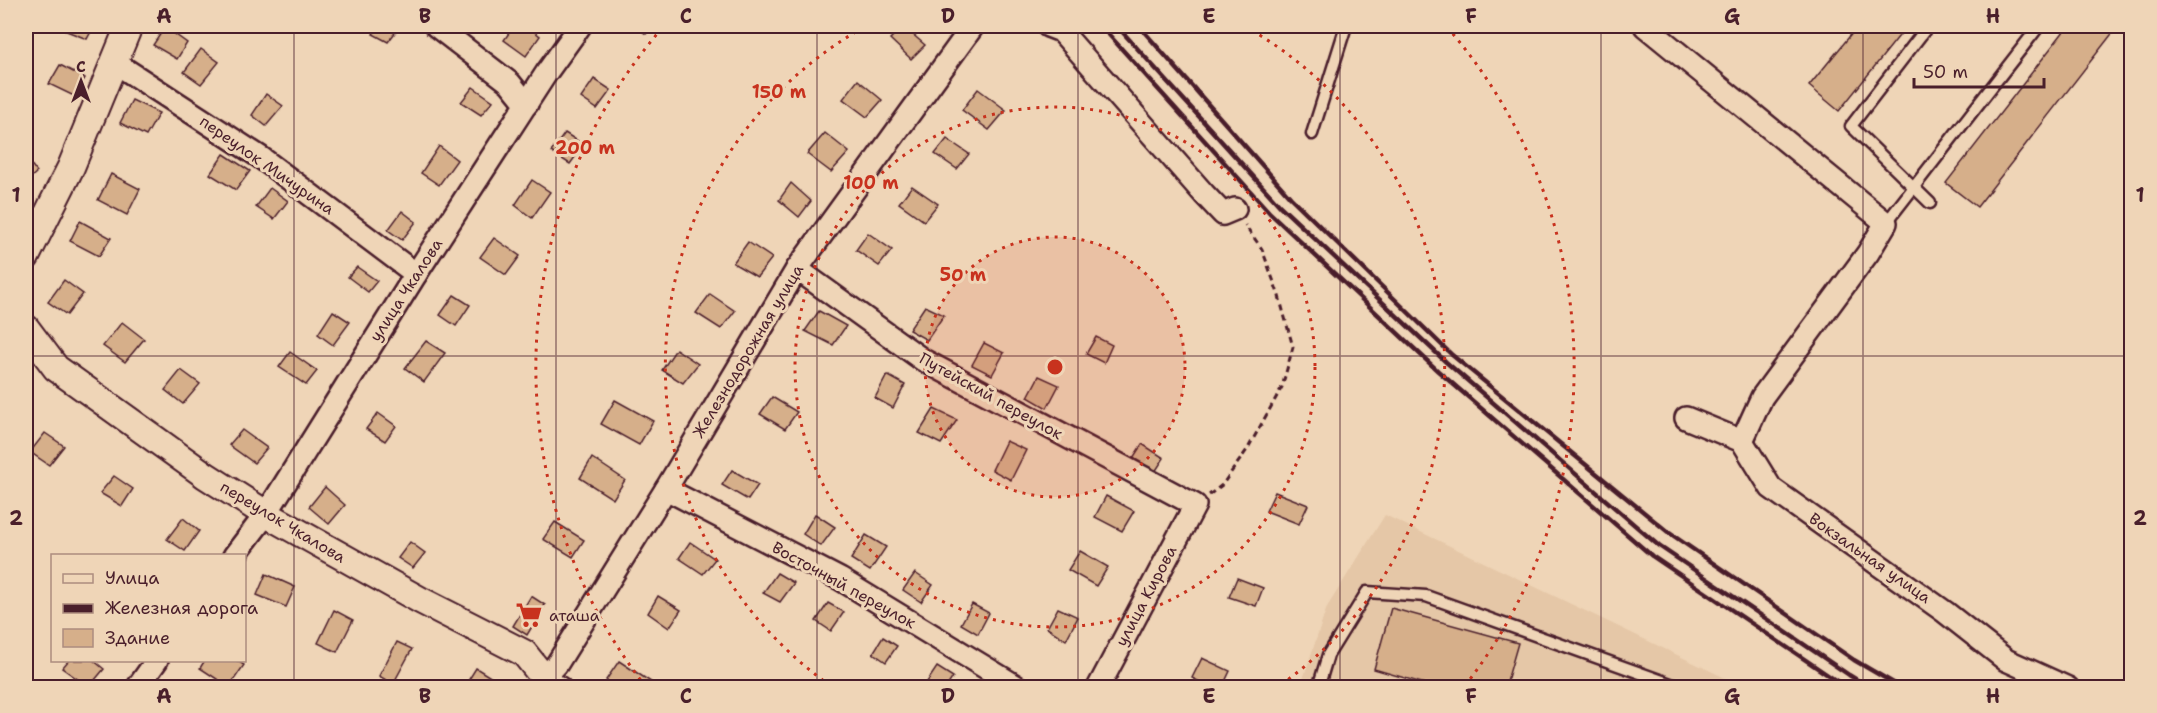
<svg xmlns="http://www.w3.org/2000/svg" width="2157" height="713" viewBox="0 0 2157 713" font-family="'Shantell Sans',sans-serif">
<rect width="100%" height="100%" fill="#efd5b7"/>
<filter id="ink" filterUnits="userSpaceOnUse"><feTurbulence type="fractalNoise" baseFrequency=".0167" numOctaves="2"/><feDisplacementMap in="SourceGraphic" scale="12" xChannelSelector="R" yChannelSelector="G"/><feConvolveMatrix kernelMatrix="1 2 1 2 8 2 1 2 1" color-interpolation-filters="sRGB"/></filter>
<g filter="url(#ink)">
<!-- built -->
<polygon fill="#e5c7a7" points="1385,515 1596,616 1744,687 1300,688 1327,607"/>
<!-- building -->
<g fill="#d6af8a" stroke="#4a1f2b" stroke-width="1.5">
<polygon points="60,26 94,26 87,39 59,28"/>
<polygon points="378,26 400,26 388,42 373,34"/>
<polygon points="514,26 527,26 540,36 526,56 504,40"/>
<polygon points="635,26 654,26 646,34"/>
<polygon points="903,26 925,45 911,59 890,39"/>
<polygon points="1858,26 1907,26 1839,111 1809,86"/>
<polygon points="2068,26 2118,26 1977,207 1946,183"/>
<polygon points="165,27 187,43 177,59 153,45"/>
<polygon points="201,49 219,62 201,84 184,72"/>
<polygon points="60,65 85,78 74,96 49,84"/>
<polygon points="594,79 611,90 597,109 581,98"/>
<polygon points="858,80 882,100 867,117 843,99"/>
<polygon points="473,87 493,101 481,115 461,102"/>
<polygon points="978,89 1006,110 989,130 962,110"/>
<polygon points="266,94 283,106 266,126 252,115"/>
<polygon points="132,100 159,113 146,136 120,123"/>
<polygon points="565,133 584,145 570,164 551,152"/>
<polygon points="825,133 849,152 831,172 807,154"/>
<polygon points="947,139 969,154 957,169 935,154"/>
<polygon points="439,146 457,160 439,185 421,173"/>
<polygon points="224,154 250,171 236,190 210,174"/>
<polygon points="26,158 37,172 26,182"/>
<polygon points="111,174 140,189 127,215 98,200"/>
<polygon points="532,180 550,192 532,218 515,205"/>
<polygon points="791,183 811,201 799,217 779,200"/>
<polygon points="912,186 938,204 924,221 899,203"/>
<polygon points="270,188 288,201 274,219 256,207"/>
<polygon points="402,211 416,222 402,240 388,230"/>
<polygon points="80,221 111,238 99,256 70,241"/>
<polygon points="868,233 892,250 879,266 856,250"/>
<polygon points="494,238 520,256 506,275 480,257"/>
<polygon points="748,242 772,258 757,277 733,263"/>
<polygon points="357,267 377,281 368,292 348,277"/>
<polygon points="64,280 83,294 67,315 48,302"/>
<polygon points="710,294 735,311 721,329 696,313"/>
<polygon points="454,295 470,305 456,326 440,315"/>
<polygon points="925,306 944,315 927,340 909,330"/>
<polygon points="333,311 350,322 333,345 318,334"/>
<polygon points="819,311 846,326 833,345 805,331"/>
<polygon points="122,322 144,339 125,362 103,346"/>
<polygon points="1096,337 1112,345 1104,363 1086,354"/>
<polygon points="426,341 445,353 424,382 405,368"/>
<polygon points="984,343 1004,353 992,375 972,365"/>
<polygon points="676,349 698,364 683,383 662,370"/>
<polygon points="290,352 317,371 306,385 279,367"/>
<polygon points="181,370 200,384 183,404 165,390"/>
<polygon points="887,375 905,385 893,408 875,398"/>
<polygon points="1039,376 1059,385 1047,408 1028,397"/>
<polygon points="772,397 797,412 785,429 760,414"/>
<polygon points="615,400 653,421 639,445 601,424"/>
<polygon points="934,409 957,420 941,444 919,433"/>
<polygon points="378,413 396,426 385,441 366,429"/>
<polygon points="242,430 267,448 254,463 229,445"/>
<polygon points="45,433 64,446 49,465 30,452"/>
<polygon points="1006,441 1026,450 1011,480 992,470"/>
<polygon points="1142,444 1164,458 1155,472 1133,458"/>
<polygon points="592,458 625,480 613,499 580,478"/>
<polygon points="732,470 758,485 748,500 722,485"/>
<polygon points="114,476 133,489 122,506 100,493"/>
<polygon points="325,487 345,505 329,524 309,507"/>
<polygon points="1275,492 1308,505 1299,524 1266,511"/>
<polygon points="1106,496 1134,511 1122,531 1095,517"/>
<polygon points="815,514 835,527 821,546 803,534"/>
<polygon points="183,518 199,531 185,551 167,539"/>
<polygon points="555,522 584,540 573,557 543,539"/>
<polygon points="866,535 886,547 870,571 851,559"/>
<polygon points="410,542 425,553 413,568 398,558"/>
<polygon points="690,542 715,559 703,574 679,558"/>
<polygon points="1080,551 1108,567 1096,586 1068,570"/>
<polygon points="777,573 794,583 780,602 763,593"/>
<polygon points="915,573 933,585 921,602 903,590"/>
<polygon points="266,574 295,587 286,607 257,595"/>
<polygon points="1237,578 1263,588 1256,606 1229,597"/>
<polygon points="531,596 545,605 527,635 513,626"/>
<polygon points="658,596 681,610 669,628 648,613"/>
<polygon points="828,603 844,612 831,631 816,621"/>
<polygon points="972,604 989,613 978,634 961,624"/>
<polygon points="1058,608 1078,617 1066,640 1047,628"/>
<polygon points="1391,608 1518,643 1505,688 1439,688 1374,669"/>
<polygon points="334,610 353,620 337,652 318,643"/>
<polygon points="883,637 897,646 886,662 873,653"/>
<polygon points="397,642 412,649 393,684 379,676"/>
<polygon points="1202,658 1230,671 1222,688 1212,688 1192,678"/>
<polygon points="69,660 93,660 104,669 89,687 62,668"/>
<polygon points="205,660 236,660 244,665 229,687 200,668"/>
<polygon points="619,661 660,688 618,688 606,680"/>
<polygon points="937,667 953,677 946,688 923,688"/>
<polygon points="476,668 508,688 471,688 466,684"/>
<polygon points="191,682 202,688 188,688"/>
</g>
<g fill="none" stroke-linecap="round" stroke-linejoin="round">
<!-- service casing -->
<g stroke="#4a1f2b" stroke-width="15">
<g id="service">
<polyline points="1928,26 1851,126 1930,203"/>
<polyline points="1312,134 1346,26"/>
<polyline points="1886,223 2039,26"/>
<polyline points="1318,688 1328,655 1367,592 1426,596 1682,688"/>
</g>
</g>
<!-- minor casing -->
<g stroke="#4a1f2b" stroke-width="26">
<g id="minor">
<polyline points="436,26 510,83 527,104"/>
<polyline points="1048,26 1061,31 1204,194 1223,214 1235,209"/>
<polyline points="1645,26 1886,223 1868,253 1762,397 1742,441"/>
<polyline points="114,62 260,157 416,274"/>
<polyline points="797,269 923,360 1195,505 1098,688"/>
<polyline points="1686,418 1742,441 1771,488 1945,612 2006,660 2068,688"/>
<polyline points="666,489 840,579 1019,688"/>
<polyline points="234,556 266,514 416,274 547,72 580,26"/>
<polyline points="137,688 157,660"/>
<polyline points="560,688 544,678 557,664 666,489 797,269 973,26"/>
</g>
</g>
<!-- tertiary casing -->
<g stroke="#4a1f2b" stroke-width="30">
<g id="tertiary">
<polyline points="26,257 71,167 129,26"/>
<polyline points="26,328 56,368 205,475 266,514 420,600 524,653 544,678 540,688"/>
</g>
</g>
<!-- path -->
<polyline stroke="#4a1f2b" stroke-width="3" stroke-dasharray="6 4.5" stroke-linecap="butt" points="1209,495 1222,485 1247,450 1282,387 1293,347 1279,296 1262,249 1245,225"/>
<!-- service -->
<use href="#service" stroke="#efd5b7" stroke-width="10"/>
<!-- minor -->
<use href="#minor" stroke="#efd5b7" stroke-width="21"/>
<!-- tertiary -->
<use href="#tertiary" stroke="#efd5b7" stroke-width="26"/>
<!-- rail -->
<g stroke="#4a1f2b" stroke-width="4.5">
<polyline points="1101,26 1270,213 1438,371 1652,556 1847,688"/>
<polyline points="1117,26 1280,206 1446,362 1659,546 1849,675 1870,688"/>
<polyline points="1139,26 1291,198 1452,355 1668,532 1854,660 1902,688"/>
</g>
</g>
</g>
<!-- grid -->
<path fill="none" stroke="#4a1f2b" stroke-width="1.5" stroke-opacity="0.55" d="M 294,26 L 294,688M 556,26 L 556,688M 817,26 L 817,688M 1078,26 L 1078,688M 1340,26 L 1340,688M 1601,26 L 1601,688M 1863,26 L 1863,688M 26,356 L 2132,356"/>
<!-- distance rings -->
<circle cx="1055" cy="367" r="130" fill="#c8321e" fill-opacity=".12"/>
<g fill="none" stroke="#c8321e" stroke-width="3" stroke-dasharray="3 6">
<circle cx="1055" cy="367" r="130"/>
<circle cx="1055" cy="367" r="260"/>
<path d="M831 686A390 390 0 0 1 866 26M1244 26A390 390 0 0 1 1279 686"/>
<path d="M646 687A519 519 0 0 1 663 27M1447 27A519 519 0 0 1 1464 687"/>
</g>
<!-- icons -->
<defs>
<g id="supermarket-bare" transform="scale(2.07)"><path d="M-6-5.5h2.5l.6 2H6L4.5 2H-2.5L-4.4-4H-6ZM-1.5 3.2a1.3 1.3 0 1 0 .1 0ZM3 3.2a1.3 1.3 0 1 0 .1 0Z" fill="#c8321e" stroke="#efd5b7" stroke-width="2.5" paint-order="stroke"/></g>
</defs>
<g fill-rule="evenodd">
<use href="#supermarket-bare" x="529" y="615"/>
</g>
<g text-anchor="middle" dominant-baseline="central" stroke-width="6" stroke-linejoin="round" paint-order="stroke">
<!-- street labels -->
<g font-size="16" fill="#4a1f2b" stroke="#efd5b7">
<text transform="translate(267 165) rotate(35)">переулок Мичурина</text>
<text transform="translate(406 290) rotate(-57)">улица Чкалова</text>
<text transform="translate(748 351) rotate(-59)">Железнодорожная улица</text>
<text transform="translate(991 396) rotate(29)">Путейский переулок</text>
<text transform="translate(283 522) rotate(31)">переулок Чкалова</text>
<text transform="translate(1870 558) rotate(35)">Вокзальная улица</text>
<text transform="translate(844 585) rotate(29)">Восточный переулок</text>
<text transform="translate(1146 596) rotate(-62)">улица Кирова</text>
</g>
<!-- poi labels -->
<g font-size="16" fill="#4a1f2b" stroke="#efd5b7" text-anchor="start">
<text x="549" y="615">аташа</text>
</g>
</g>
<circle cx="1055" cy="367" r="9" fill="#c8321e" stroke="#efd5b7" stroke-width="3"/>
<g font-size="18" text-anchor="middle" font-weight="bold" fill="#c8321e" stroke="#efd5b7" stroke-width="6" stroke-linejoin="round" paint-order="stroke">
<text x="779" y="98">150 m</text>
<text x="585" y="154">200 m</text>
<text x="871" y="189">100 m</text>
<text x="963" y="281">50 m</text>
</g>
<!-- margin -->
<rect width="2157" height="713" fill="none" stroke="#efd5b7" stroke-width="66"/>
<!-- legend -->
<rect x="51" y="554" width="195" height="108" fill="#efd5b7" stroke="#ad8c7f" stroke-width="1.5"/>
<rect x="63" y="574" width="30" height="9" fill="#efd5b7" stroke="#ad8c7f" stroke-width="1.5"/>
<text x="105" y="584" font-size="18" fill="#4a1f2b">Улица</text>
<rect x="63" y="604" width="30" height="9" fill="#4a1f2b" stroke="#ad8c7f" stroke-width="1.5"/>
<text x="105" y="614" font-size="18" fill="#4a1f2b">Железная дорога</text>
<rect x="63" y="629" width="30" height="18" fill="#d6af8a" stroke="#ad8c7f" stroke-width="1.5"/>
<text x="105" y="644" font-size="18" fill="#4a1f2b">Здание</text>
<!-- north arrow -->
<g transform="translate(81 81)" stroke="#efd5b7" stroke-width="4.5" paint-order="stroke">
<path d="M0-4.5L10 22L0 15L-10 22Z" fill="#4a1f2b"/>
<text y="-9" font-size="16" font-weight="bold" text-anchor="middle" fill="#4a1f2b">С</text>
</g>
<!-- scale -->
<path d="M1914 78v9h130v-9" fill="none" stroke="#4a1f2b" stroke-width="3"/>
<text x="1923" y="78" font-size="18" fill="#4a1f2b" stroke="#efd5b7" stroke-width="4.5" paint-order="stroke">50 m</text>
<rect x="33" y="33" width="2091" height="647" fill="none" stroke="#4a1f2b" stroke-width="2"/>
<g font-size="20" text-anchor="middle" font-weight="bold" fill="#4a1f2b">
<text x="164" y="23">A</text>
<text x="425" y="23">B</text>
<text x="686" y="23">C</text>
<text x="948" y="23">D</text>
<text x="1209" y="23">E</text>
<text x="1471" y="23">F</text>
<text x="1732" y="23">G</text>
<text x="1993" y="23">H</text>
<text x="16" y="202">1</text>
<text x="2140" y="202">1</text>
<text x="16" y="525">2</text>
<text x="2140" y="525">2</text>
<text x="164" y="703">A</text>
<text x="425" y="703">B</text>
<text x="686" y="703">C</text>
<text x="948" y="703">D</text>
<text x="1209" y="703">E</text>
<text x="1471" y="703">F</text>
<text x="1732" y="703">G</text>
<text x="1993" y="703">H</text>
</g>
</svg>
